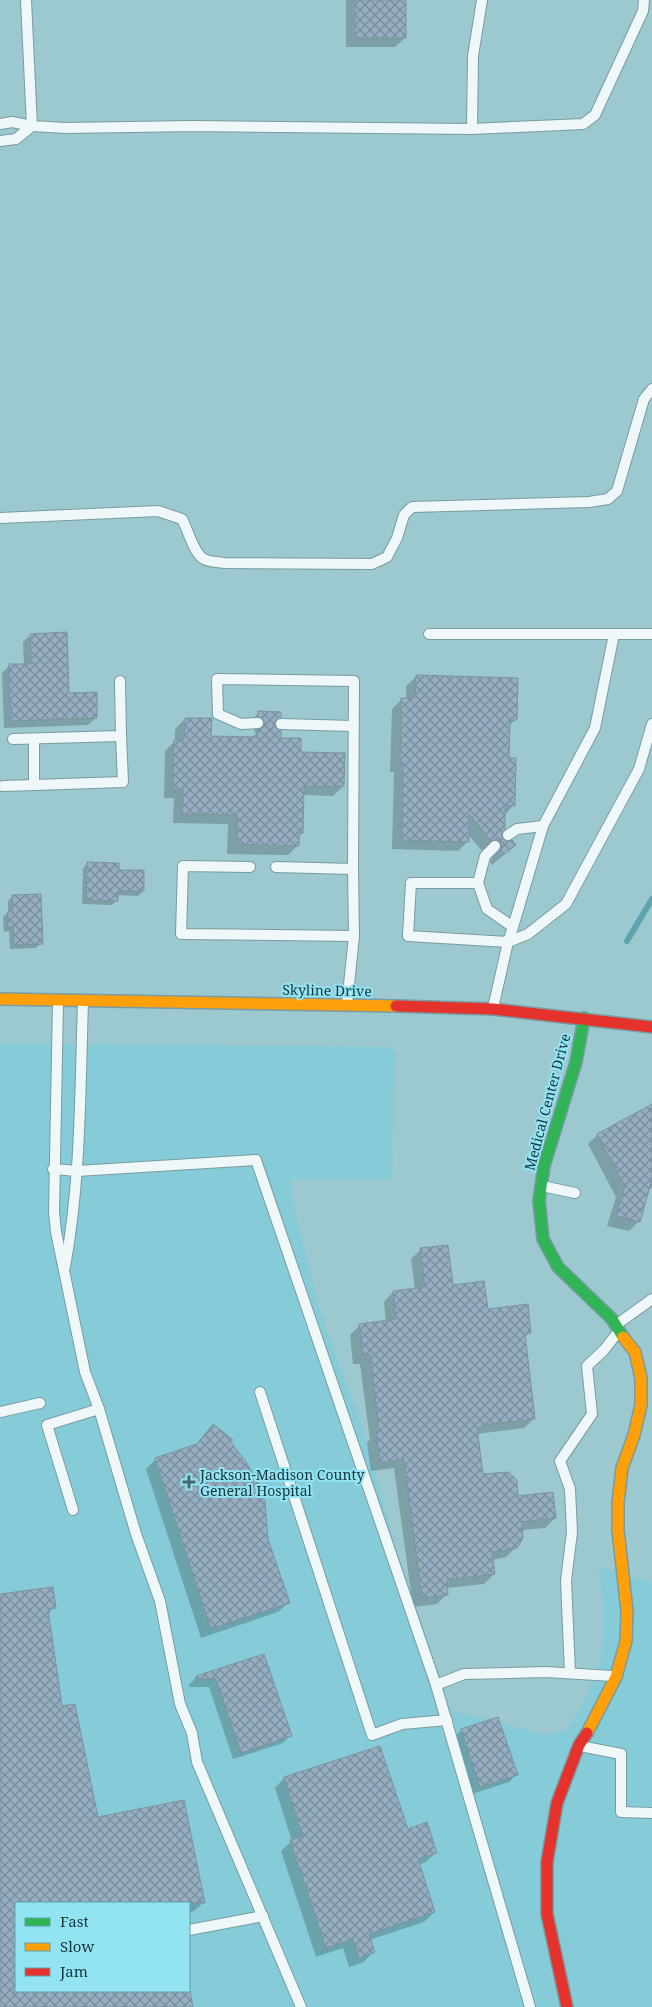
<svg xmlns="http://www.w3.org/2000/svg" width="652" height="2007" viewBox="0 0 652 2007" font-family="'Noto Serif',serif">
<defs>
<pattern id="building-cross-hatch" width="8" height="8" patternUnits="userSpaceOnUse" patternTransform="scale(1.25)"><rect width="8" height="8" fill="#95aec1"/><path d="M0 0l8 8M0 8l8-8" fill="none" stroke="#788e9e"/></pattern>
</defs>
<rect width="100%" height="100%" fill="#9cc8cf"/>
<!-- built -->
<path fill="#85ccd8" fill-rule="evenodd" d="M 0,1043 L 392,1047 L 395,1055 L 392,1180 L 291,1179 L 291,1195 L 320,1312 L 360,1420 L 395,1544 L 452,1713 L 473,1715 L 545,1735 L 566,1730 L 583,1705 L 599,1667 L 603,1645 L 604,1608 L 598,1567 L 652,1583 L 652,2007 L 0,2007 ZM 16,1903 L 189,1903 L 189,1991 L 16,1991 Z"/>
<!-- shadow -->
<g fill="#0003">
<polygon points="346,0 405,0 405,38 395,47 346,47"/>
<polygon points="31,635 68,694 96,718 88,725 4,728 2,673 10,665 24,665 23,642"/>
<polygon points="416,677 516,719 509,726 508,759 514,805 504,815 500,835 504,842 515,845 492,865 490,862 492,858 491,851 486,849 481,850 468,834 468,841 458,851 392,849 394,772 390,772 392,709 402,699 406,699 406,686"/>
<polygon points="259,713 280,717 274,723 274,727 279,739 343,786 333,796 303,795 302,833 298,837 298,845 288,855 227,854 228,824 173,823 174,798 164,798 165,751 175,741 175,729 185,719 210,737 251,738 256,734 254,729 249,726 249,722"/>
<polygon points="88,863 117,871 143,891 138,896 117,895 117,900 112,905 82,904 83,868"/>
<polygon points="13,896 41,943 36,948 10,949 9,931 4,932 3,917 8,912 8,901"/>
<polygon points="652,1104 652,1188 648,1190 639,1221 629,1231 607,1226 616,1197 588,1144 597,1135"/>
<polygon points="421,1249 452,1286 486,1310 530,1332 524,1338 534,1418 524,1428 477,1434 482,1476 555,1518 545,1528 522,1530 516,1547 506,1557 492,1560 494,1574 484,1584 446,1588 447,1594 437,1604 413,1607 394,1468 371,1471 367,1442 370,1440 360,1364 353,1364 350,1335 360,1325 386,1322 384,1302 393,1292 415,1290 411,1259"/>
<polygon points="213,1425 232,1440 229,1442 267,1539 288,1603 278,1612 201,1638 146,1469 156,1459 195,1446"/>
<polygon points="0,1595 54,1607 48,1614 61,1707 97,1819 204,1902 194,1911 189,1913 189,1903 16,1903 16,1991 189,1990 192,2007 0,2007"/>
<polygon points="264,1655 290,1736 283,1743 233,1759 209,1687 189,1687 189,1685 197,1677"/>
<polygon points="497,1718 516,1775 509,1782 472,1794 454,1738 461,1730"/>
<polygon points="284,1778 407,1830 435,1853 426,1862 418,1865 434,1912 424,1922 369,1940 373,1952 364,1962 349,1967 343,1948 316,1957 281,1851 292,1841 275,1788"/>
</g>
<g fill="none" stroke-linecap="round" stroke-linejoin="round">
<!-- stream -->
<polyline stroke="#5da4af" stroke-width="6" points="627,941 652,899"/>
</g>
<!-- building -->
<g fill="url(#building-cross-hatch)" stroke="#7d93a0">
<rect x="355" y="0" width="51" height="38"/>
<polygon points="67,632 69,693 97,692 97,718 11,721 9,664 31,664 30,634"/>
<polygon points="416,675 518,678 517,720 510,720 509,758 516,758 515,806 505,805 505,829 501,835 505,841 512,840 516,845 502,856 499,852 502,847 500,842 496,839 491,841 469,814 469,842 402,840 403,763 400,763 401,698 415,698"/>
<polygon points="258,711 281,712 281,717 275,721 275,727 281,731 281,738 301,738 301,752 345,753 344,786 304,786 303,833 299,833 299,846 237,844 237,815 182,814 183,789 173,789 174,740 184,740 185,718 212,718 211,736 257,737 258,730 262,728 265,723 263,719 258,716"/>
<polygon points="87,862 119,863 119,870 144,870 144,891 118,891 118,901 86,900"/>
<polygon points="41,894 43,944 14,945 13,927 8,928 8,911 13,910 12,895"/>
<polygon points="652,1104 652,1179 640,1222 616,1216 625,1186 597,1134"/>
<polygon points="448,1245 453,1285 484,1281 488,1309 528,1304 531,1333 525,1334 535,1419 482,1425 482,1427 477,1428 483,1474 508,1472 517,1480 518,1496 553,1492 556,1518 522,1522 523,1538 517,1548 492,1552 495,1574 447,1580 448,1595 422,1598 404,1459 380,1462 376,1432 379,1431 370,1354 363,1355 359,1324 396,1319 393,1291 425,1287 420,1248"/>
<polygon points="213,1424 233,1440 230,1441 246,1462 260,1486 265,1503 268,1539 290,1603 211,1629 155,1458 197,1444"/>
<polygon points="53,1587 56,1608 48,1609 62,1706 75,1704 98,1817 184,1800 205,1903 16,1903 16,1991 190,1991 193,2007 0,2007 0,1594"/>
<polygon points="264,1654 292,1736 241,1753 216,1679 196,1679 196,1676"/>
<polygon points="498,1717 518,1775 480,1787 461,1729"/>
<polygon points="380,1746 408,1829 427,1822 437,1853 418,1859 435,1912 369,1934 375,1952 359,1958 353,1939 326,1948 290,1840 303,1836 284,1777"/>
</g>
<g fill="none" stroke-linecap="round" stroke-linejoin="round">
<!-- lane casing -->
<g stroke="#789ca1" stroke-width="12">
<g id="lane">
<polyline points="26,0 32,126 66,128 193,126 472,129 583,124 595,115 643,11 644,0"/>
<polyline points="0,124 12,122 32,126 16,139 0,141"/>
<polyline points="472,129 473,56 482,0"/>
<path d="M 0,518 L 158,511 L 182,519 C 188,530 194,554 204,559 C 209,562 218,562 224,563 L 372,564 L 387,557 L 397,538 L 404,515 L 412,507 L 589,502 L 608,499 L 617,491 L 644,399 L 652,389"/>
<polyline points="429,634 652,634"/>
<polyline points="258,723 241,724 218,714 217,679 354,681 353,869 276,867"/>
<polyline points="281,724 353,726"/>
<polyline points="13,739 121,736 120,681"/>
<polyline points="34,739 34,785 123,782 121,736"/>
<polyline points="3,786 34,785"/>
<polyline points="508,835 517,829 543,826"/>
<polyline points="250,867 183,866 181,934 354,936 347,1004"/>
<polyline points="353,869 354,936"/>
<polyline points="478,883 485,856 495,846"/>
<polyline points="513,927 487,909 478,883 411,883 408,936 508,942 513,927 543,826 595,728 614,634"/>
<polyline points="58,1002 54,1212 56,1232 85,1372 99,1409 136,1534 160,1601 180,1704 192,1733 197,1762 301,2007"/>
<polyline points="493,1008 508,942 528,934 566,904 639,769 652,724"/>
<polyline points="53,1169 77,1171 256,1160 436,1685 530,2007"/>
<polyline points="542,1186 575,1193"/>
<path d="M 65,1267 C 81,1180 80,1091 83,1002"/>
<polyline points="616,1325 652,1299"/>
<polyline points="260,1392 372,1735 402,1724 447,1720"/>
<polyline points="0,1412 40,1403"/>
<polyline points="73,1510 47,1425 99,1409"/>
<polyline points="570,1673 566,1581 572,1532 570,1489 560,1461 592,1414 587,1366 604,1350 618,1332"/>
<polyline points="436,1685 464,1674 546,1672 613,1676"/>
<polyline points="580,1746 621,1754 621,1812 652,1813"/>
<polyline points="189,1930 263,1916"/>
</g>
</g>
<!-- fast casing -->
<g stroke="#789ca1" stroke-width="14">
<polyline id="fast" points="584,1018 576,1062 544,1166 539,1200 543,1239 558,1267 612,1319 623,1337"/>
</g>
<!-- slow casing -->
<g stroke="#789ca1" stroke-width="14">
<g id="slow">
<polyline points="0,999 396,1006"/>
<polyline points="587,1733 616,1677 626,1641 627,1611 618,1530 618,1503 622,1468 634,1435 641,1405 641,1378 635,1352 623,1337"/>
</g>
</g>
<!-- jam casing -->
<g stroke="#789ca1" stroke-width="14">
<g id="jam">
<polyline points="396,1006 493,1009 652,1027"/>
<polyline points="567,2007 547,1914 547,1862 557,1803 579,1745 587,1733"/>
</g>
</g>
<!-- lane -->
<use href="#lane" stroke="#f0f7f8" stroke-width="10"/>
<!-- fast -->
<use href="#fast" stroke="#30b455" stroke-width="11"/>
<!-- slow -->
<use href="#slow" stroke="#ff9f0a" stroke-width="11"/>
<!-- jam -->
<use href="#jam" stroke="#e5322d" stroke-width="11"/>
</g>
<!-- markers -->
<path fill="#44696f" stroke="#93e4f2" stroke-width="2" d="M186.5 1474.5h5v5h5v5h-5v5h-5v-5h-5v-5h5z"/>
<g text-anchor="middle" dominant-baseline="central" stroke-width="4" stroke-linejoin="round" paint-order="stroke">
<!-- street labels -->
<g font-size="14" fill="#14363c" stroke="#93e4f2">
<text transform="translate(327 990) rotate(1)">Skyline Drive</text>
<text transform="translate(547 1102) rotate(-75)">Medical Center Drive</text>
</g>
<!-- poi labels -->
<g font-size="14" fill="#14363c" stroke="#93e4f2" text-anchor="start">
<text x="200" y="1474">Jackson-Madison County<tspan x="200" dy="16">General Hospital</tspan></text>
</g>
</g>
<!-- legend -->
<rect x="15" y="1902" width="175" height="90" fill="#93e4f2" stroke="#609ea9"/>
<rect x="25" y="1918" width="25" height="8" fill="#30b455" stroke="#609ea9"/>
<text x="60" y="1927" font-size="15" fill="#14363c">Fast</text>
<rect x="25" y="1943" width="25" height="8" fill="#ff9f0a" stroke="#609ea9"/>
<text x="60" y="1952" font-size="15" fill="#14363c">Slow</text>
<rect x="25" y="1968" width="25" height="8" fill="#e5322d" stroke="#609ea9"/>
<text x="60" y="1977" font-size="15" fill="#14363c">Jam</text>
</svg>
